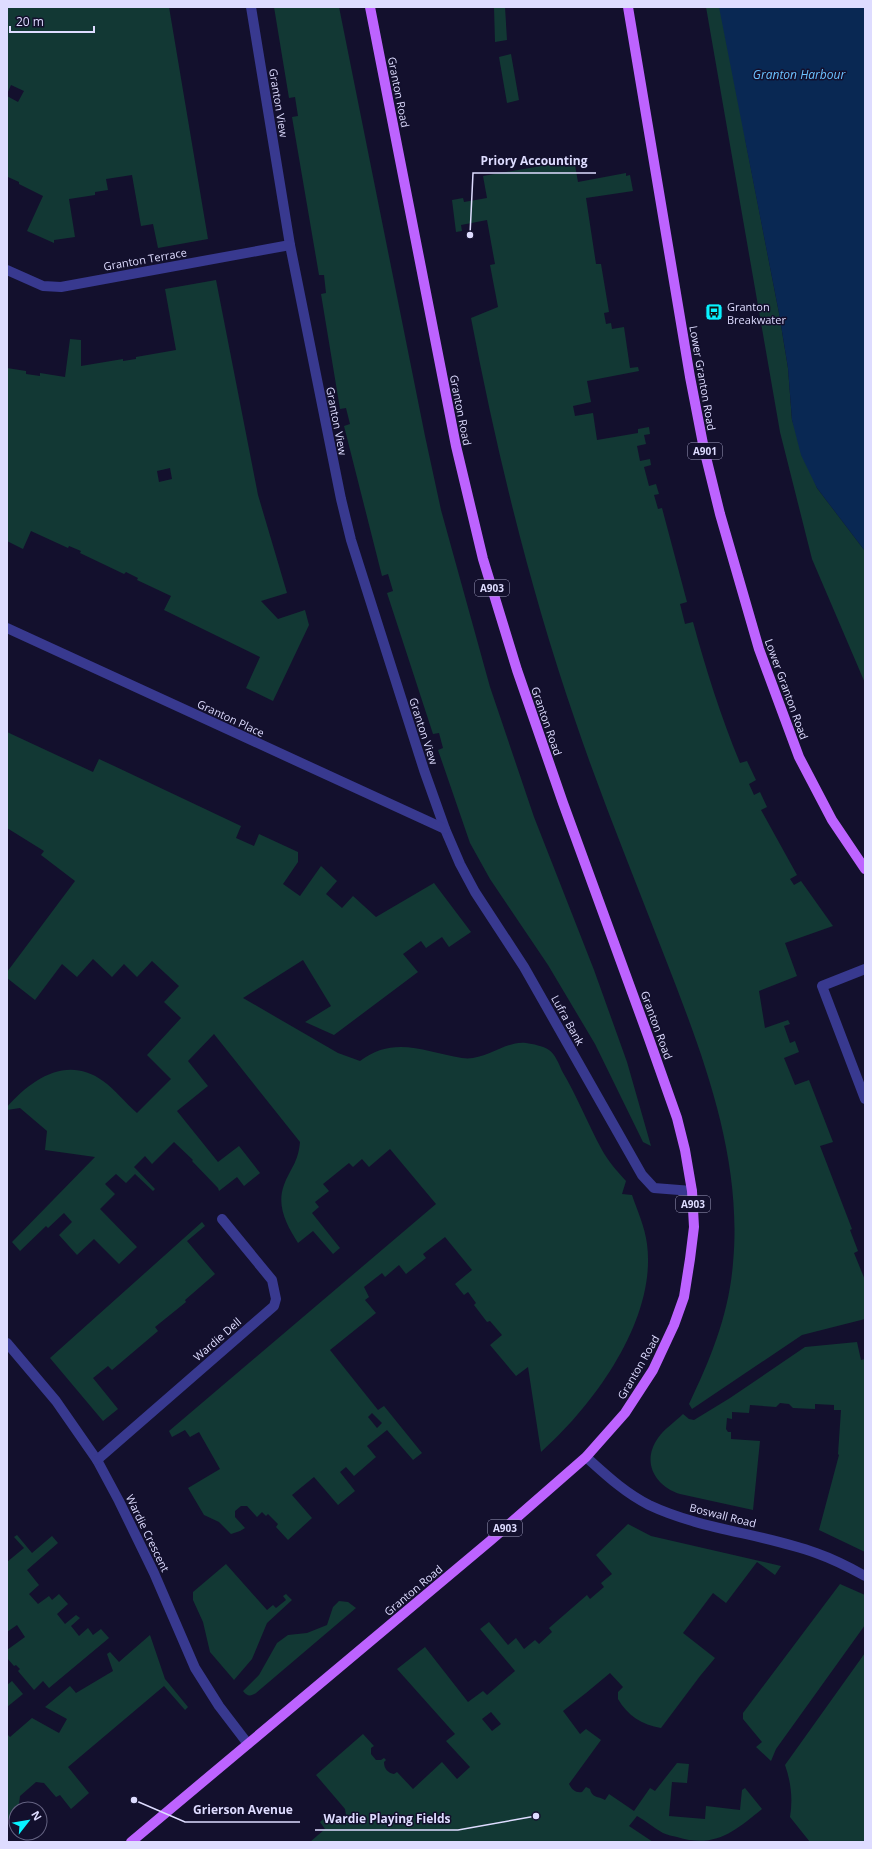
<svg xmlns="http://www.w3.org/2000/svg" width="872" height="1849" viewBox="0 0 872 1849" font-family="'Open Sans',sans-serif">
<rect width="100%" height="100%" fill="#13102d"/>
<!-- green -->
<g fill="#123834" fill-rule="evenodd">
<polygon points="7,7 169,7 208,239 158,248 153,224 141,226 132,175 106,179 108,190 95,192 95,195 69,199 75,237 54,240 54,243 27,231 43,196 19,184 19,182 8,177 7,179 7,96 18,102 24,91 11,85 7,94"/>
<polygon points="274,7 339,7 425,436 441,510 490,687 534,817 594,970 627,1062 651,1146 643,1142 595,1044 548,965 490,879 470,843 438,750 443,748 439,733 433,734 387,593 393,591 388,574 382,576 344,426 350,424 346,408 340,409 321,294 326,293 324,275 319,275 292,117 298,116 295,97 289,98"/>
<polygon points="494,7 505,7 507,40 495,42"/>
<polygon points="706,7 865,7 745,138 779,313 788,368 792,420 817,488 865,551 865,683 812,559 780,432"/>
<polygon points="511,54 519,100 507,103 499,57"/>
<path d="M 564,162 L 565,167 L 575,165 L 578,182 L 626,173 L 626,176 L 630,175 L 633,191 L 586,198 L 596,264 L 601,264 L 609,312 L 604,313 L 606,324 L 611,323 L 612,329 L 624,327 L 630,368 L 638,367 L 639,371 L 587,381 L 591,402 L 573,406 L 575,416 L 593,413 L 597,440 L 638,433 L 638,429 L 649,427 L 650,434 L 644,435 L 646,444 L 637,446 L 640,461 L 650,459 L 651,465 L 644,467 L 649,486 L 656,484 L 659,494 L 654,495 L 658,509 L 662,508 L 687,602 L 680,604 L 685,624 L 693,622 C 706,670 721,717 740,763 L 747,761 L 756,780 L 749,784 L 754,795 L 760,792 L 767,807 L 761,810 L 797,875 L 790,879 L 794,885 L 801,881 L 833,926 L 785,943 L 797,976 L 759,991 L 765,1028 L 788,1020 L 790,1024 L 784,1026 L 790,1043 L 795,1041 L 799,1052 L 784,1058 L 795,1085 L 809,1080 L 833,1142 L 820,1146 L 852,1229 L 850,1230 L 858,1251 L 854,1253 L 865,1280 L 865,1319 L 802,1335 L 692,1409 L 689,1404 C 711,1358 729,1314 733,1263 C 743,1156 702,1053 664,955 C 634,877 602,800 575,720 C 530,589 497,454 471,318 L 498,307 L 490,265 L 495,264 L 487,220 L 461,225 L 462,231 L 456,232 L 452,200 L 463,198 L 464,202 L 487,198 L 483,176 Z"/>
<path d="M 216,280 L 258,495 L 287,593 L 261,601 L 278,619 L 305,610 L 309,625 L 273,701 L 246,688 L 260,657 L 164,610 L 171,596 L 137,580 L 138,578 L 126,572 L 124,574 L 80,553 L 81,551 L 69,546 L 68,548 L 31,531 L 23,549 L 7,541 L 7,368 L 26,371 L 26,374 L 40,376 L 40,373 L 65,377 L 70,339 L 81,340 L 81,366 L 123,359 L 123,361 L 136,359 L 136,357 L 176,350 L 165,289 ZM 170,468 L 172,479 L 159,482 L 157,471 Z"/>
<path d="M 7,732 L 93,772 L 99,759 L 112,765 L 241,826 L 236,838 L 254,846 L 259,834 L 298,852 L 298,862 L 283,884 L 300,896 L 321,866 L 337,881 L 326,894 L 342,908 L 353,896 L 376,917 L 434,883 L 471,932 L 449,947 L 442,937 L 426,948 L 421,941 L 403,954 L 418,972 L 334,1035 L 305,1022 L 331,1006 L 303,960 L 243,998 L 338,1053 L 360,1061 C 394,1035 425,1052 462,1058 C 484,1062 506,1040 526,1043 C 533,1044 543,1046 549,1050 C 555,1054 559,1064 562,1071 C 577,1096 588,1124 602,1150 C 608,1161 617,1171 626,1181 L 622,1194 L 632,1195 C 637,1210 645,1227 647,1244 C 657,1319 594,1405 541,1452 L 528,1367 L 516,1376 L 490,1345 L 502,1335 L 490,1321 L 487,1322 L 474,1305 L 476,1303 L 468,1292 L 464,1295 L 455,1284 L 472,1270 L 445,1237 L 423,1254 L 426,1258 L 406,1274 L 399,1265 L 385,1277 L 382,1273 L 364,1287 L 369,1297 L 365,1300 L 376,1313 L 330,1350 L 378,1410 L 384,1406 L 422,1453 L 413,1460 L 387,1430 L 367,1446 L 376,1457 L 354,1476 L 346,1467 L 340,1472 L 355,1491 L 338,1505 L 314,1477 L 292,1495 L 312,1518 L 288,1540 L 276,1527 L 278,1524 L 268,1514 L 266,1516 L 262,1512 L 257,1517 L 247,1506 L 241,1506 L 235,1511 L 235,1517 L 245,1528 L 240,1531 L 231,1534 L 219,1522 L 204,1515 L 188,1488 L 220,1469 L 199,1432 L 190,1437 L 185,1430 L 172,1437 L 169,1431 L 436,1204 L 390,1149 L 369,1167 L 362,1159 L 353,1167 L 349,1163 L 323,1184 L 329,1191 L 315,1202 L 319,1207 L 312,1213 L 340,1248 L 333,1254 L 313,1231 L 298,1243 C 287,1226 276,1206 284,1185 C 291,1167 298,1163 300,1142 L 214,1034 L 188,1061 L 208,1086 L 177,1111 L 218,1162 L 239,1146 L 260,1173 L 244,1186 L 237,1177 L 219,1191 L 218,1188 L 192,1161 L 193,1160 L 174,1142 L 152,1164 L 145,1156 L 134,1167 L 155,1189 L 153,1191 L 135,1174 L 126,1183 L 116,1174 L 105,1184 L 115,1194 L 100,1209 L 137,1247 L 119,1264 L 94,1239 L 77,1255 L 59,1235 L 72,1222 L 64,1213 L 48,1228 L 46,1226 L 20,1251 L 12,1242 L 95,1157 L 45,1150 L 47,1131 L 20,1108 L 7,1110 L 7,1107 C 32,1079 67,1055 103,1081 C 116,1090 125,1103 137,1113 L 171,1079 L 147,1055 L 181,1018 L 164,1002 L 179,986 L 152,961 L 137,977 L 124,964 L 112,977 L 93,959 L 77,977 L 62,964 L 35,1000 L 7,978 L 7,972 L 75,881 L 41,855 L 44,851 L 7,828 ZM 372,1413 L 382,1423 L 377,1428 L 368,1417 Z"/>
<polygon points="202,1222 205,1226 187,1241 215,1274 185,1300 186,1302 155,1327 158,1331 112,1370 108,1366 93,1378 118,1409 103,1421 50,1358"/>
<path d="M 857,1342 L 861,1360 L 865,1359 L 865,1552 L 819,1530 L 839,1455 L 838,1454 L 841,1410 L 834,1410 L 834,1405 L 815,1404 L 815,1409 L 793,1408 L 789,1404 L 780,1403 L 776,1407 L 750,1405 L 749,1413 L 732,1412 L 732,1419 L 727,1418 L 726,1429 L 728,1432 L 731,1432 L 731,1439 L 760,1441 L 753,1510 L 680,1494 C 655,1486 641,1462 658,1438 C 664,1429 675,1422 683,1414 L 689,1419 L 694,1420 L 730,1398 L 805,1347 Z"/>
<path d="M 628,1524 L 651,1536 L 781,1566 L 775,1575 L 757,1562 L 726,1603 L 713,1593 L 683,1633 L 715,1658 L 700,1676 L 661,1728 C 642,1725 627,1715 618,1699 L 618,1692 L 623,1687 L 610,1673 L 586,1693 L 563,1711 L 580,1734 L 586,1729 L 601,1740 L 569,1784 C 572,1790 576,1793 582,1792 L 586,1787 L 590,1789 C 592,1798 598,1796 605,1800 L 609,1794 L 634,1811 L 650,1788 L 655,1791 L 677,1763 L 689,1764 L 687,1783 L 672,1782 L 669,1816 L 705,1819 L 706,1806 L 740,1810 L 742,1790 L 745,1788 L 762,1809 C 735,1831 715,1849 677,1837 C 673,1836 667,1835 663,1833 C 654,1828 646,1821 637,1816 L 629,1826 L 653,1842 L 310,1842 L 325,1829 L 320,1822 L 330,1813 L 335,1818 L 340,1819 L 346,1815 L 345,1809 L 316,1775 L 363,1734 L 374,1746 L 371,1748 L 371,1754 L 376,1760 L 381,1760 L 384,1758 L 386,1760 L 384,1762 C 384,1769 388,1773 394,1774 L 397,1772 L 413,1789 L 442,1762 L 457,1779 L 470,1767 L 446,1741 L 455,1734 L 397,1669 L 425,1647 L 468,1702 L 483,1691 L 487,1695 L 515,1671 L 480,1629 L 489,1622 L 508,1645 L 516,1638 L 524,1649 L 535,1640 L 539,1644 L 552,1632 L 549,1628 L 587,1595 L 590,1599 L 604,1587 L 601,1583 L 612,1574 L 596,1555 ZM 491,1712 L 501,1724 L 492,1731 L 482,1719 Z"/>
<polygon points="17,1535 32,1553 52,1536 58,1543 27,1570 39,1585 29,1594 38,1604 49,1596 52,1600 59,1594 68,1604 57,1614 65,1624 76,1615 80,1618 71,1626 79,1636 88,1628 93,1635 101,1629 109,1638 49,1688 43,1681 34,1690 18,1671 20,1669 16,1665 14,1666 7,1658 7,1650 25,1637 17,1625 7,1632 7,1562 24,1548 14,1537"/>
<polygon points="226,1564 267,1610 273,1605 276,1608 286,1600 283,1596 286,1594 292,1600 267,1623 252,1659 234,1680 210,1652 203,1622 193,1600 193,1592"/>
<polygon points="840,1584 865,1595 865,1625 776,1749 771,1761 756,1747 762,1742 743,1719 743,1713"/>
<path d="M 339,1601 L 348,1602 L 356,1608 L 256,1693 C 250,1697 247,1696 243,1691 L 259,1675 L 277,1643 L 288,1635 L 307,1633 L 327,1625 L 333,1607 Z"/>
<polygon points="150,1635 165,1679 188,1707 185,1710 164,1686 68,1767 89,1793 71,1809 60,1795 56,1797 44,1783 36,1782 20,1796 19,1804 24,1809 16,1809 16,1827 7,1817 7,1734 10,1737 32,1718 59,1733 67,1719 45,1707 70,1686 76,1693 113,1671 107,1654 110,1652 119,1662"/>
<path d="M 865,1653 L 865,1842 L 810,1842 L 790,1817 C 793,1799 791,1782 785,1765 Z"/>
<polygon points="12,1681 23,1694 7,1707 7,1685"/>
</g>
<!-- water -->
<polygon fill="#092853" points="719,7 865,7 865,551 817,488 801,455 792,420 788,368 779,313"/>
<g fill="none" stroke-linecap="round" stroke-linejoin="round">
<!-- minor -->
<g stroke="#38398f" stroke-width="10">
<polyline points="251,7 290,245 341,499 351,540 424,770 445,829 460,864 475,892 524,967 642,1175 654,1188 692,1191"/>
<polyline points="7,270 43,286 61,287 290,245"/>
<polyline points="7,628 445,829"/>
<polyline points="865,969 822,986 865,1099"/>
<polyline points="7,1343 56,1401 97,1460 119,1501 154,1573 195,1668 219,1706 248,1744"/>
<path d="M 586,1457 C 606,1475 625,1493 649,1505 C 702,1530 761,1533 816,1553 C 833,1559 849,1567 865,1576"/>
<polyline points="97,1460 274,1306 276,1299 272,1280 222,1219"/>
</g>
<!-- major -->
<g stroke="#bd63ff" stroke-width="10">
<polyline points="628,7 690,377 704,449 720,514 759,649 799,757 832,820 865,869"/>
<polyline points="131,1842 490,1541 586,1457 625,1413 653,1370 674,1325 684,1297 690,1259 694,1227 692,1191 685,1150 677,1118 648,1036 563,803 517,670 483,559 456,446 370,7"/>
</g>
</g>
<!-- icons -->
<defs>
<g id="bus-square" transform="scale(0.9)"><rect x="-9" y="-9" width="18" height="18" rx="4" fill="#08f2ff" stroke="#13102d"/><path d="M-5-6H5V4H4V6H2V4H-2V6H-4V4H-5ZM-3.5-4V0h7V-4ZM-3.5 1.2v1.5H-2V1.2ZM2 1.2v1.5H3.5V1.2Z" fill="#111"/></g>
</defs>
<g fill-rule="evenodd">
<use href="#bus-square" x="714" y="312"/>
</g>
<g text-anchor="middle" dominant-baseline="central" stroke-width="3" stroke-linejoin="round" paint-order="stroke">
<!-- shield labels -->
<g fill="#13102d" stroke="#a19fc0" stroke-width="1">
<rect x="688" y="443" width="34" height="16" rx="3"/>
<rect x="475" y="580" width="34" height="16" rx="3"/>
<rect x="676" y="1196" width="34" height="16" rx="3"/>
<rect x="488" y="1520" width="34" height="16" rx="3"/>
</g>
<g font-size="10" font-weight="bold" fill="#dedcff">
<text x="705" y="451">A901</text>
<text x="492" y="588">A903</text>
<text x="693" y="1204">A903</text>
<text x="505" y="1528">A903</text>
</g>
<!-- street labels -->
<g font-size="11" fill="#dedcff" stroke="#13102d">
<text transform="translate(399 92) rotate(79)">Granton Road</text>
<text transform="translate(279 103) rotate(81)">Granton View</text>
<text transform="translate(145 259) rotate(-10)">Granton Terrace</text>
<text transform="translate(703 378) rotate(80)">Lower Granton Road</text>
<text transform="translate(461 410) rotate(79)">Granton Road</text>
<text transform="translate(337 421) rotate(79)">Granton View</text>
<text transform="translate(787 689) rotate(70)">Lower Granton Road</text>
<text transform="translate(231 718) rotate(25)">Granton Place</text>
<text transform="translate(547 721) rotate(71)">Granton Road</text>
<text transform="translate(424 731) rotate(72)">Granton View</text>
<text transform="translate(568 1020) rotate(61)">Lufra Bank</text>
<text transform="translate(657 1025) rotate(70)">Granton Road</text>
<text transform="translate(217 1339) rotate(-41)">Wardie Dell</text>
<text transform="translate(638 1367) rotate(-60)">Granton Road</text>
<text transform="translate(723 1515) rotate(14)">Boswall Road</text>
<text transform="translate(148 1533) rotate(64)">Wardie Crescent</text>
<text transform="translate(413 1590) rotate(-40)">Granton Road</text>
</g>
<!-- poi labels -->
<g font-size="11" fill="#dedcff" stroke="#13102d" text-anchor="start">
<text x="727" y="306">Granton<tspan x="727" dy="13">Breakwater</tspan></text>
</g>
<!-- water labels -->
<g font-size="12" font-style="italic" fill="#6ac1ff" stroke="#13102d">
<text x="799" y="74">Granton Harbour</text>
</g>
</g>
<!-- callouts -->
<path fill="none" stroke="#dedcff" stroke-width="1.5" d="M470 235L473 173H596M134 1800L185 1822H300M536 1816L458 1830H315"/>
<g fill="#dedcff" stroke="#13102d" stroke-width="1.5">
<circle cx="470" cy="235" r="4"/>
<circle cx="134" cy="1800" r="4"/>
<circle cx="536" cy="1816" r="4"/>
</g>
<g font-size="12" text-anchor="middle" font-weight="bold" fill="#dedcff" stroke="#13102d" stroke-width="3" stroke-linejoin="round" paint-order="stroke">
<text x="534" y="165">Priory Accounting</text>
<text x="243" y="1814">Grierson Avenue</text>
<text x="387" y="1823">Wardie Playing Fields</text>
</g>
<!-- border -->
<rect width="872" height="1849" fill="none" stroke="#dedcff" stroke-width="16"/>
<!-- north arrow -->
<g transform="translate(28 1821) rotate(59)"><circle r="19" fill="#13102d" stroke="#646281"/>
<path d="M0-3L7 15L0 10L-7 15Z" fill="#08f2ff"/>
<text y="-6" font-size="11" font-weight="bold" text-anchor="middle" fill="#dedcff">N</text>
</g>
<!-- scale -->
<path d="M10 26v6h84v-6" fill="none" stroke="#dedcff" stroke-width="2"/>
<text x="16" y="26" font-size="12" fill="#dedcff" stroke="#13102d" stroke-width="3" paint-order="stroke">20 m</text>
</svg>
